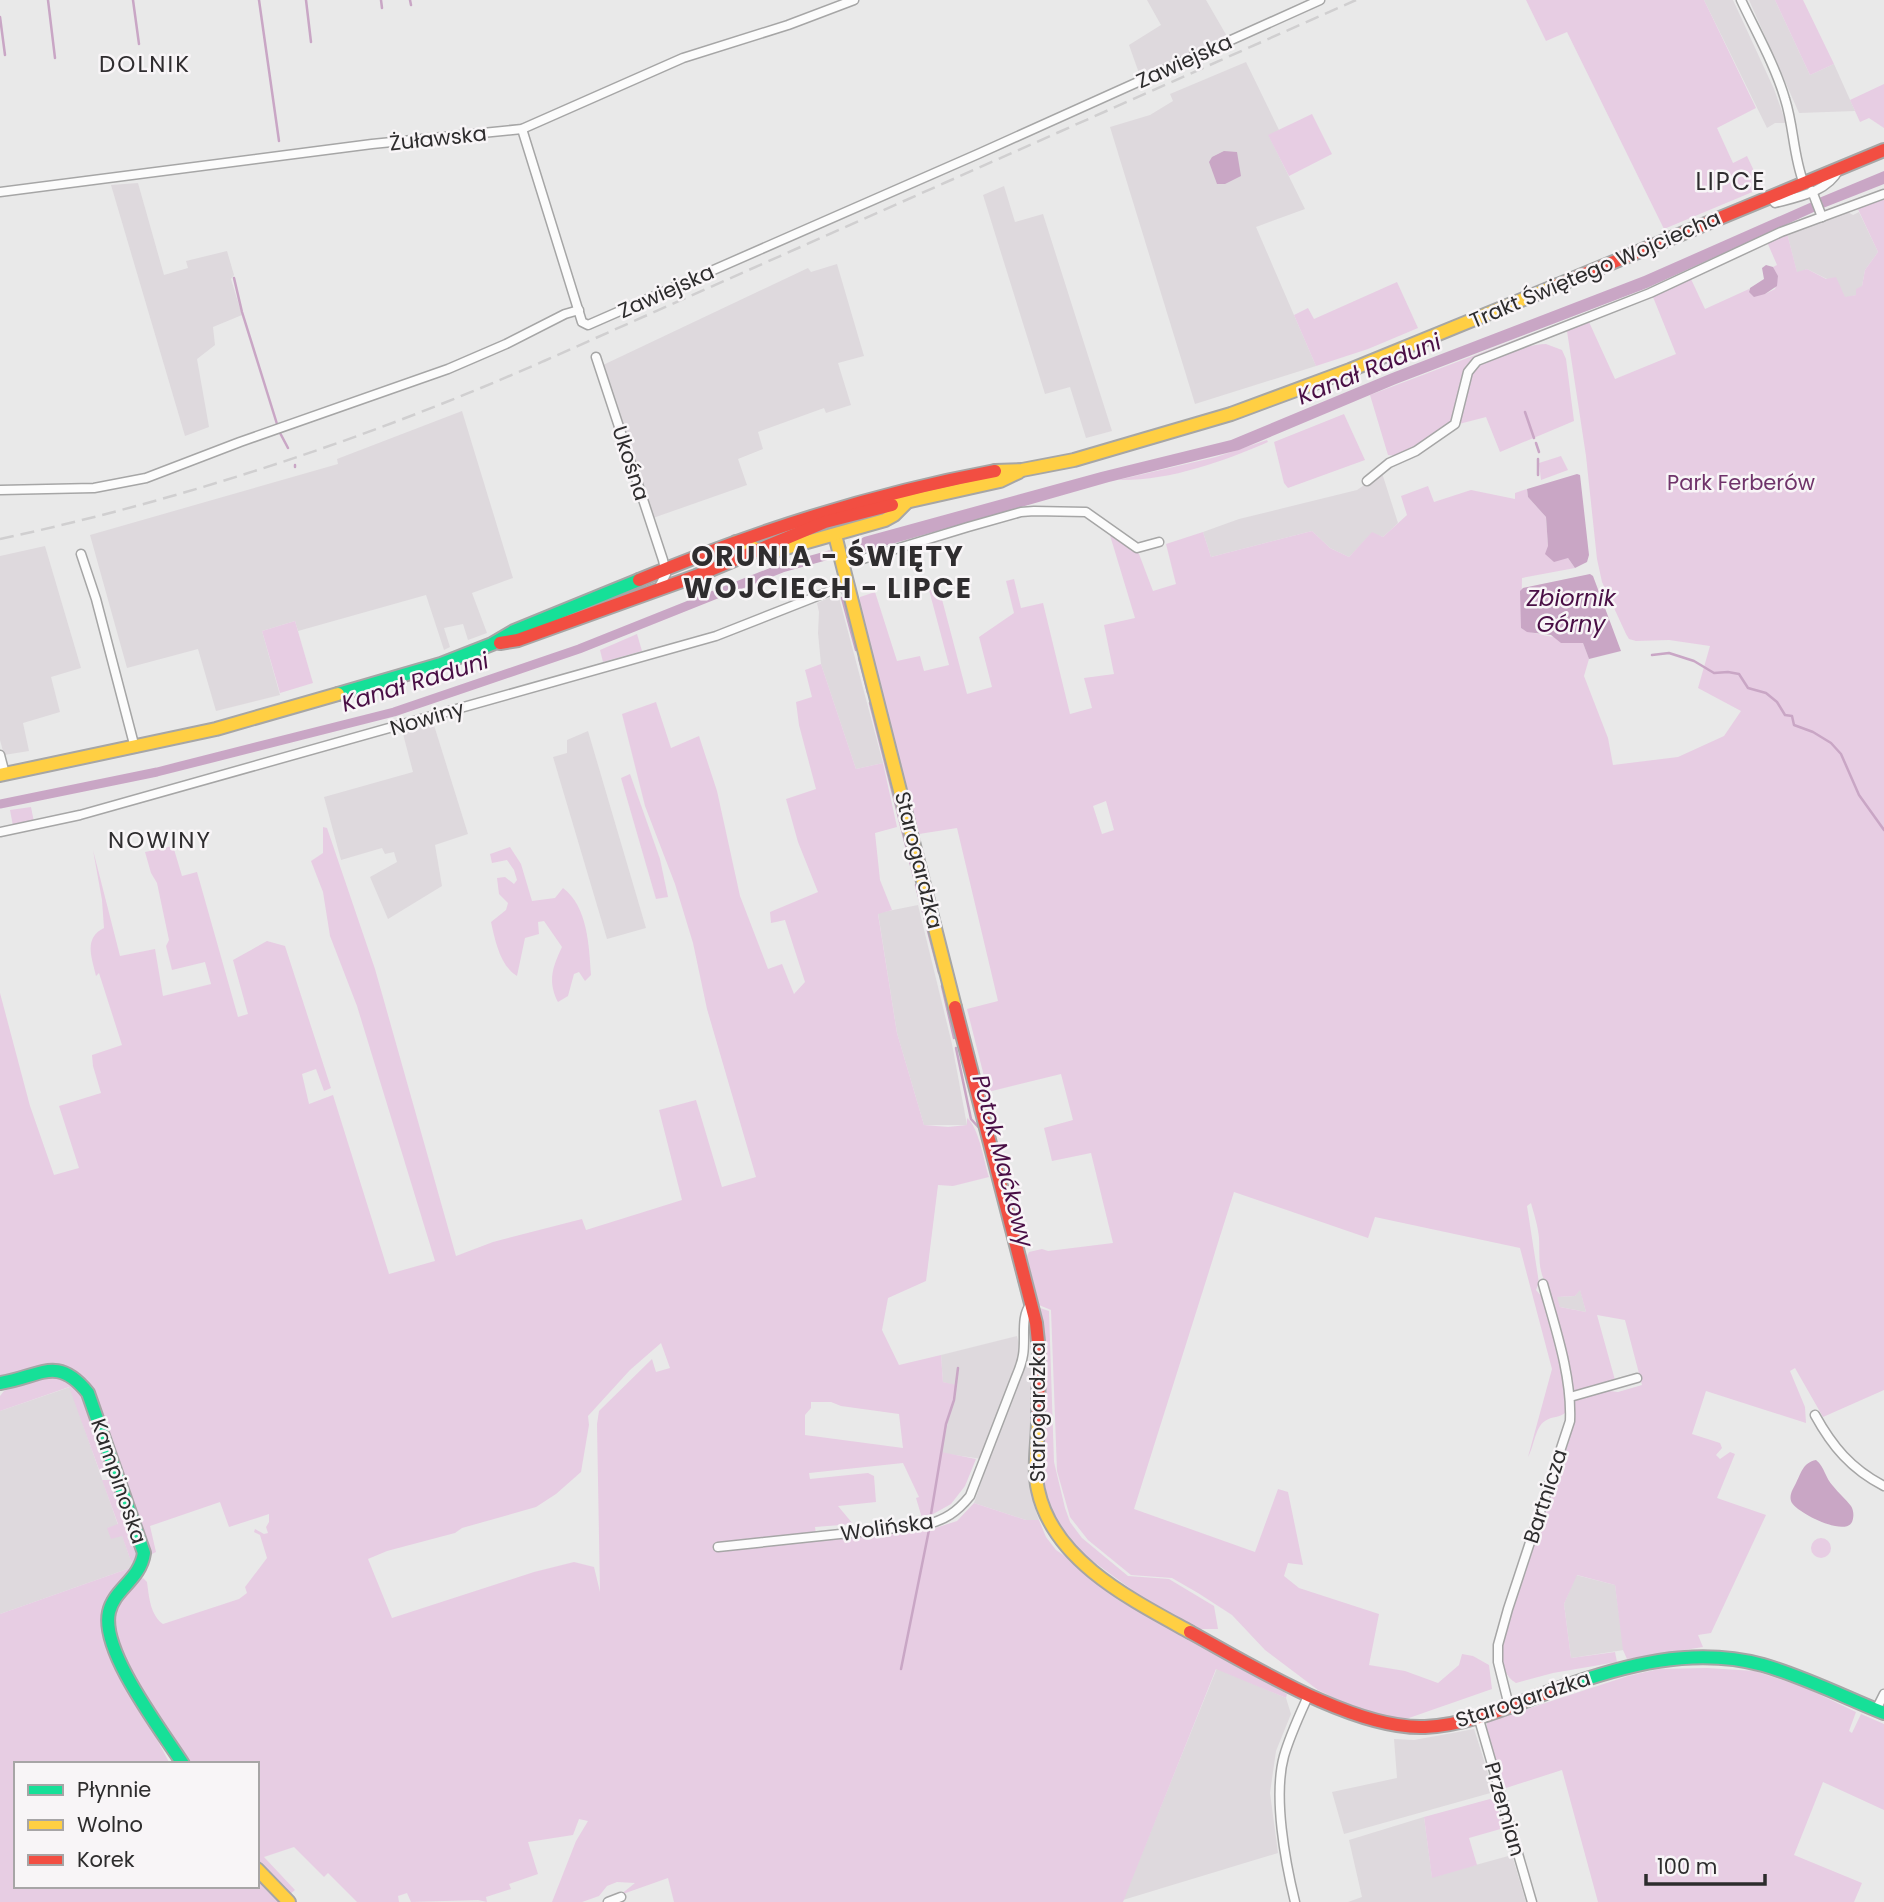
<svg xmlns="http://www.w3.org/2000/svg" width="1884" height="1902" viewBox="0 0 1884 1902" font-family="Poppins,sans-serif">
<rect width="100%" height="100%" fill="#e9e9e9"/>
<!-- built -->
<g fill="#ded9dd">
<polygon points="1147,0 1206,0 1228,38 1140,76 1129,45 1161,25"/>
<polygon points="1704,0 1733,0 1774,89 1786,123 1775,123 1767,128"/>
<polygon points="1749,0 1775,0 1810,75 1834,64 1855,111 1799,113"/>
<polygon points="1246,62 1279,130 1269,136 1305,209 1256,227 1316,366 1195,404 1110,127 1150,115 1173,101 1170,94"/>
<polygon points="138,183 164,275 188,268 186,261 227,251 234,275 231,279 242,315 213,327 215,345 197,359 209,427 185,436 111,185"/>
<polygon points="1004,186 1015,222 1043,214 1112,431 1086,438 1070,387 1045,394 983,195"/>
<polygon points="1846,211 1853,215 1859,212 1878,252 1865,270 1862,286 1856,295 1845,298 1827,279 1807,269 1797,273 1787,233 1809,227"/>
<polygon points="837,264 864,356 838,363 851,405 826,413 824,408 758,432 763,449 738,459 747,485 653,518 603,365 808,268 811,272"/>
<polygon points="462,411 513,578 472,593 487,633 468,640 463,624 444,628 450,647 444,650 426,595 298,631 295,621 262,631 280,695 216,711 198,649 127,668 90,535 338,464 337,459"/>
<polygon points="1382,473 1398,523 1383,537 1372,533 1349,557 1330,548 1312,531 1211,557 1203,532 1239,519 1357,490"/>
<polygon points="45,546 81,668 51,677 60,712 23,723 29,751 4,755 0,740 0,556"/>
<polygon points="838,594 883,763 856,769 821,664 818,633 819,612 817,603"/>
<polygon points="433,722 468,834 435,845 442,886 388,919 370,877 397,862 394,852 385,854 382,848 341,860 324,797 413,772 402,730"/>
<polygon points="588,731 646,928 607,939 553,757 567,753 567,740"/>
<polygon points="918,905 952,1044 967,1125 924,1125 897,1033 878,913"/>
<polygon points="1580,1289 1586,1312 1560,1307 1556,1297 1575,1296"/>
<polygon points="1017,1336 1024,1365 1033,1364 1030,1477 1033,1502 1039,1520 1026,1520 974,1503 989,1460 941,1453 956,1386 943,1382 941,1355"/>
<polygon points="70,1387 118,1525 108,1528 122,1535 133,1567 0,1614 0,1411"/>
<polygon points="1576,1575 1615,1585 1624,1650 1571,1658 1564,1604"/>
<polygon points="1217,1668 1286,1698 1291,1714 1276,1751 1270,1793 1278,1853 1123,1900"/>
<polygon points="1474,1729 1494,1792 1344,1834 1332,1792 1397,1778 1394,1739 1414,1740"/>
<polygon points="1424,1817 1432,1877 1512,1855 1526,1902 1348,1902 1362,1897 1349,1840"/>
</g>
<!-- green -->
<g fill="#e7cde3" fill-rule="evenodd">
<polygon points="1526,0 1704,0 1756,108 1717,128 1733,163 1747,156 1762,188 1664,229 1567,32 1546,41"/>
<polygon points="1775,0 1803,0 1834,64 1810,75"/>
<polygon points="1884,84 1884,128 1869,118 1860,122 1850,100"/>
<polygon points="1312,114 1332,154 1289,176 1268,135"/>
<path d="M 1884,198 L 1884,1390 L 1823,1417 L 1795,1368 L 1790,1371 L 1805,1407 L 1806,1423 L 1706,1391 L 1692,1434 L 1720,1443 L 1722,1448 L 1716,1455 L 1720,1459 L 1730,1452 L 1735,1454 L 1717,1498 L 1766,1515 L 1711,1633 L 1698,1635 L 1703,1647 L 1627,1659 L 1623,1650 L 1615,1585 L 1577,1575 L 1564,1604 L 1571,1658 L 1615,1652 L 1617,1662 L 1553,1673 L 1516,1683 C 1500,1673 1501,1655 1504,1636 L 1569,1441 L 1573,1424 L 1574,1399 L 1601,1390 L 1618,1392 L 1642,1385 L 1625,1320 L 1597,1315 L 1615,1380 L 1575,1393 L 1572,1392 L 1549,1288 C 1537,1273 1540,1255 1539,1238 C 1538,1226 1534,1214 1531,1203 L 1527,1206 L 1539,1283 L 1536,1290 L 1543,1298 L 1561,1363 L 1566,1412 C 1560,1418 1552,1416 1545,1421 C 1535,1427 1534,1447 1528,1457 L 1552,1369 L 1520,1248 L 1375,1217 L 1368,1238 L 1234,1192 L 1134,1509 L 1255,1552 L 1278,1489 L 1288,1492 L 1303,1565 L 1288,1563 L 1284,1576 L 1299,1588 L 1379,1614 L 1369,1665 L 1405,1671 L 1438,1683 L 1459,1665 L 1462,1654 L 1473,1656 L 1489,1665 L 1492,1689 L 1406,1719 L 1389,1717 L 1350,1706 L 1318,1690 L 1265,1650 L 1232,1615 L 1198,1593 L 1172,1578 L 1131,1575 L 1088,1540 L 1070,1517 L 1057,1471 L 1051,1310 L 1039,1305 L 1027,1256 L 1029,1252 L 1042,1249 L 1048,1251 L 1113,1243 L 1091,1153 L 1052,1161 L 1044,1128 L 1073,1120 L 1061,1074 L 988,1092 L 967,1009 L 998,1001 L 957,828 L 919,834 L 860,606 L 860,597 L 875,592 L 897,661 L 920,656 L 924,671 L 949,665 L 929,590 L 939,588 L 967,694 L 992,687 L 979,637 L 1014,613 L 1006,581 L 1014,579 L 1021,608 L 1043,603 L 1070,714 L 1092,708 L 1084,678 L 1114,674 L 1104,625 L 1135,618 L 1109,532 L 1139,554 L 1153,591 L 1176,584 L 1166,544 L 1203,532 L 1211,557 L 1312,531 L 1330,548 L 1349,557 L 1372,532 L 1383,537 L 1407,515 L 1401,496 L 1428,486 L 1434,502 L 1471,490 L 1515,499 L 1515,493 L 1527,489 L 1528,497 L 1546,517 L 1548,546 L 1562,558 L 1568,558 L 1575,568 L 1522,578 L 1521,628 C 1532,635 1568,639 1583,643 L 1589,659 L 1584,676 L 1608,738 L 1613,765 L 1678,757 L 1724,736 L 1741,711 L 1698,688 L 1710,646 L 1669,640 L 1636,641 L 1629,639 L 1626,634 L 1602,582 L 1597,559 L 1586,456 L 1567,331 L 1589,322 L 1615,379 L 1676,354 L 1653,297 L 1691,279 L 1705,309 L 1749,289 L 1749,292 L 1765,294 L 1775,289 L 1778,277 L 1773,267 L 1777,265 L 1767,242 L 1776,237 L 1784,237 L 1787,233 L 1797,272 L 1807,269 L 1826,279 L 1836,277 L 1845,297 L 1856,295 L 1856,289 L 1862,286 L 1865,270 L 1878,252 L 1857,207 ZM 1106,801 L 1114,830 L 1102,834 L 1093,806 ZM 1580,1290 L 1586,1312 L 1560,1307 L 1557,1297 L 1575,1296 Z"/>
<polygon points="1397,282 1418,328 1368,349 1316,366 1294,315 1308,308 1314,319"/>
<path d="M 1565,321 L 1566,323 L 1559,328 C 1540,334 1478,351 1468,365 C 1457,379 1463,402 1455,418 C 1447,432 1409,448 1395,456 L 1388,455 L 1370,395 Z"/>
<path d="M 1546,344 L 1562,350 L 1566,359 L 1574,421 L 1500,452 L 1486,417 L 1459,424 L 1471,374 C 1481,356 1525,345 1546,344 Z"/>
<polygon points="1344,414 1365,460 1288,488 1284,483 1274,442"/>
<path d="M 1267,440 L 1268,442 C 1222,462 1169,481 1118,480 L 1216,457 Z"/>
<polygon points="1561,456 1568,470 1541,480 1539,463"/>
<polygon points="295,621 313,683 280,693 262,631"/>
<polygon points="637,634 642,651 603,662 600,650"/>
<path d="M 821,664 L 856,769 L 883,763 L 897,827 L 875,833 L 880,880 L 892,910 L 878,914 L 897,1033 L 924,1125 L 948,1127 L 967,1125 L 967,1118 C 979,1127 984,1162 989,1177 L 953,1186 L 938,1185 L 926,1281 L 888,1298 L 882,1330 L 899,1365 L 941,1355 L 943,1382 L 956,1385 L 941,1452 L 976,1459 L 965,1486 L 951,1504 L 926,1518 L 922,1518 L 916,1498 L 919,1497 L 903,1463 L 809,1473 L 810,1479 L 868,1473 L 874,1476 L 876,1502 L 838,1506 L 853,1524 L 815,1527 L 817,1541 L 929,1530 L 957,1521 L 974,1503 L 1026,1520 L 1039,1520 L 1046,1537 L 1056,1550 L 1086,1570 L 1118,1600 L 1287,1694 L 1286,1698 L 1216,1669 L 1123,1902 L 674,1902 L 668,1878 L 620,1895 L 635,1883 L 617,1882 L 607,1886 L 599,1896 L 582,1902 L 552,1902 L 576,1841 L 588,1821 L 579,1819 L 573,1835 L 528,1842 L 538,1874 L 509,1884 L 511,1889 L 486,1897 L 487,1902 L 478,1900 L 411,1902 L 407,1893 L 398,1896 L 399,1902 L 357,1902 L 328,1873 L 324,1877 L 294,1847 L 264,1857 L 295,1890 L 289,1895 L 257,1861 L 257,1764 L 190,1764 C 170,1735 106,1647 113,1615 C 117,1602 131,1590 139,1580 L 143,1578 L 147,1582 C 149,1596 150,1615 163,1624 L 239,1599 L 247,1593 L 245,1587 L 267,1558 L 260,1535 L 254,1532 L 255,1529 L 264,1534 L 268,1533 L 266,1527 L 269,1522 L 269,1514 L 229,1527 L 220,1502 L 150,1526 L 156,1552 L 152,1554 L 87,1380 L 69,1367 L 56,1364 L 0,1379 L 0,993 L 30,1106 L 54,1175 L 79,1168 L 59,1106 L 101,1093 L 93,1066 L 92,1055 L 122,1045 L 99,973 L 96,976 C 92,958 83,938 104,928 L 102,900 L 93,850 L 120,956 L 155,949 L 163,996 L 211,984 L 205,962 L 172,970 L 166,946 L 169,940 L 157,883 L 151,873 L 145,852 L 173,846 L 182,876 L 197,872 L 238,1017 L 248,1014 L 233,960 L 267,941 L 285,946 L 331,1088 L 324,1091 L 316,1069 L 302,1074 L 309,1104 L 333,1095 L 389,1274 L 435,1261 L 357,1006 L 330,936 L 323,892 L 311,861 L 323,853 L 323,827 L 327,828 L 375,969 L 456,1256 L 493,1242 L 582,1219 L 586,1230 L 682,1200 L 659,1110 L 696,1100 L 722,1187 L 756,1177 L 707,1009 L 693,943 L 675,884 L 645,806 L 622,714 L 656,702 L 671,748 L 699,736 L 717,791 L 740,896 L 768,969 L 782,964 L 794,994 L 805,982 L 785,920 L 771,923 L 770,912 L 818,892 L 798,842 L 786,799 L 816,789 L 799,725 L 796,702 L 812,697 L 805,670 ZM 661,1343 L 670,1368 L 656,1372 L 652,1359 L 599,1411 L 597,1424 L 600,1592 L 594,1567 L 574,1562 L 534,1572 L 392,1618 L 368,1559 L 387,1551 L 455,1533 L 462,1528 L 536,1507 L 556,1494 L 581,1472 L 589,1425 L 588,1416 L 630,1370 ZM 811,1402 L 831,1402 L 841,1406 L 899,1414 L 903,1448 L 805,1435 L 805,1415 L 811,1408 Z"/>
<polygon points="630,774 660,859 668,897 656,899 621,778"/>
<polygon points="31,807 34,822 13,826 10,810"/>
<path d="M 510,847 L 521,864 L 532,901 L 555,898 L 563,888 C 588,907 589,946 591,975 L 585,981 L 579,972 L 574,974 L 568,996 L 558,1002 C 547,981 553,966 562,947 L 544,921 L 538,922 L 539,934 L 525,938 L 517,976 C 500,966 495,940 491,922 L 506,910 L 508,903 L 499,894 L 497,878 L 505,877 L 514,884 L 517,880 L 514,870 L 507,860 L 492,863 L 490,854 Z"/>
<polygon points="1037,1307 1049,1311 1054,1462 1065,1508 1070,1522 1082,1538 1128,1576 1169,1579 1214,1606 1218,1629 1196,1629 1154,1606 1079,1551 1057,1524 1043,1488"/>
<polygon points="48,1374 64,1376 80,1388 107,1467 101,1475 69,1387 0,1411 0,1396 4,1391"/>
<polygon points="102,1480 111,1480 116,1484 140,1561 106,1608 140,1707 170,1764 16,1764 16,1886 257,1886 257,1876 283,1902 0,1902 0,1614 133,1567 122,1536 111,1539 107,1528 118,1524"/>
<circle cx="1821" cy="1548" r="10"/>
<polygon points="1707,1668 1755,1671 1804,1687 1856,1712 1849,1731 1852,1733 1861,1714 1884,1724 1884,1810 1823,1782 1794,1855 1862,1883 1854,1902 1598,1902 1562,1770 1503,1789 1486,1734 1487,1722 1628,1676 1659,1669"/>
<polygon points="1490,1799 1496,1803 1504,1828 1469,1838 1477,1865 1432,1878 1424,1817"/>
</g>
<!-- water -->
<g fill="#c9a6c5">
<polygon points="1224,151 1237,152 1241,176 1225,184 1217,184 1209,162 1212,157"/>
<polygon points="1884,171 1884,184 1823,208 1819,198"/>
<polygon points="1812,202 1816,211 1647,288 1396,384 1239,450 1109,482 853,555 852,544 864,537 1101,472 1231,440 1392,373 1644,276"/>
<polygon points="1766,265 1773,267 1778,276 1777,286 1765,294 1754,297 1749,292 1750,288 1764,279 1762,268"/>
<polygon points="1577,474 1580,475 1589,555 1587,562 1575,568 1568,558 1554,562 1545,554 1548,546 1546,517 1528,497 1527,489"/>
<polygon points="1590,574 1593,576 1621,651 1589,659 1583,643 1561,643 1551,635 1527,632 1521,628 1520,591 1523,588"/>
<path d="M 1816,1460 C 1825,1467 1825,1478 1833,1486 C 1838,1493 1846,1499 1851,1506 C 1854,1511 1854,1517 1852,1522 C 1845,1537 1798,1513 1792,1503 C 1788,1496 1793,1489 1796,1483 C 1802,1471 1803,1463 1816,1460 Z"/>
</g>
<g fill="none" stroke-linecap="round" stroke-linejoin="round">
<!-- stream -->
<g stroke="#c9a6c5" stroke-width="2.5">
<polyline points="48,0 55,58"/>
<polyline points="133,0 139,44"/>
<polyline points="259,0 279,141"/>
<polyline points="306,0 311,42"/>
<polyline points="381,0 382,8"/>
<polyline points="410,0 411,5"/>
<polyline points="0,17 5,55"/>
<polyline points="234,278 242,312 277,424"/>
<polyline points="1525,412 1534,438"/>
<polyline points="279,431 288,448"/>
<polyline points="1536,443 1539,452"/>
<polyline points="1538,459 1538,475"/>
<polyline points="295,465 295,467"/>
<polyline points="842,598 856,650"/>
<polyline points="1652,655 1669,653 1694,661 1714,673 1728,672 1739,674 1748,688 1766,693 1777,702 1785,715 1792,716 1794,725 1813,732 1831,743 1841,754 1859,795 1884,830"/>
<polyline points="859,658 868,693"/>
<polyline points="870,703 914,877"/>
<polyline points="916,885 939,973"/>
<polyline points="942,986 954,1038"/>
<polyline points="956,1048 971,1119 981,1130"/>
<polyline points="1009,1241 1019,1282"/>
<polyline points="931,1514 946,1424 954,1400 958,1368"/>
<polyline points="901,1669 929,1530"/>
</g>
<!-- canal -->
<polyline stroke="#c9a6c5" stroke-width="9" points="0,804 157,772 394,712 579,649 782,568 829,555"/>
<!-- street casing -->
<g stroke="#a6a6a6" stroke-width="11">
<g id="street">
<path d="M 1741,0 C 1756,32 1775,65 1785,99 C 1794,127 1793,156 1804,184"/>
<polyline points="522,129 582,322 588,325 978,154 1320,0"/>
<polyline points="1812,191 1822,217"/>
<polyline points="0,192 372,144 522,129 683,58 788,25 854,0"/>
<path d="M 1770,197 L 1775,203 C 1798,197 1828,192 1839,169"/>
<polyline points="596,357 663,560 666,574 658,589"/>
<polyline points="1367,481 1389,463 1416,451 1455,424 1468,372 1477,361 1650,293 1781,232 1884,194"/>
<polyline points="0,490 94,488 146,478 240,442 448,369 506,344 565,314 579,310"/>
<polyline points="81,554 96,599 135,748"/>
<polyline points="843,565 968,527 1021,512 1034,511 1086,512 1137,548 1159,542"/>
<polyline points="0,755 5,774"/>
<polyline points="0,832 80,815 716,636 848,584"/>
<polyline points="1570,1397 1637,1378"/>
<path d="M 1815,1415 C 1832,1446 1851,1469 1884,1486"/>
<path d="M 718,1547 L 925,1525 C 945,1520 957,1512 970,1496 L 1016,1377 C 1019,1370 1022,1362 1023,1355 C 1026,1339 1020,1316 1031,1304"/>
<path d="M 1509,1706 L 1498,1662 L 1498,1645 L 1508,1609 L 1570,1421 C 1572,1376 1555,1327 1543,1284"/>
<polyline points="1876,1710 1884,1694"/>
<polyline points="1478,1716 1532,1902"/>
<polyline points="608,1902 621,1897"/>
<path d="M 1295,1902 C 1285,1861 1273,1796 1284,1756 C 1290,1735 1300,1714 1309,1694"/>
</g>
</g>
<!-- fast casing -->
<g stroke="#a6a6a6" stroke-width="16">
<g id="fast">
<polyline points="338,694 441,664 492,644 514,631 639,580"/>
<path d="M 0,1383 C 40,1377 57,1354 88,1393 L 144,1553 C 140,1580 114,1589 109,1612 C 100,1651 162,1731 183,1764"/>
<path d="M 1557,1689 C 1624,1665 1693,1646 1763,1665 C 1805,1677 1844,1697 1884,1713"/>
</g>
</g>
<!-- slow casing -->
<g stroke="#a6a6a6" stroke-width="16">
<g id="slow">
<polyline points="995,471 1022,470 1074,460 1231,414 1350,370 1558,285"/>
<polyline points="892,505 1000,481 1019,472"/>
<polyline points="835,535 955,1007"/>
<polyline points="736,542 766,552 775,551 885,520 894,515 910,499"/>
<polyline points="0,775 216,729 338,694"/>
<path d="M 1038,1421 C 1038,1443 1033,1469 1038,1490 C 1053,1561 1132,1600 1190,1632"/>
<polyline points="257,1869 289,1902"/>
</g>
</g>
<!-- jam casing -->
<g stroke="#a6a6a6" stroke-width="16">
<g id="jam">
<polyline points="1558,285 1884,150"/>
<path d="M 639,580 C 756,531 871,494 995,471"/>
<polyline points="500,643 518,640 696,576 825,522 892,505"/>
<polyline points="955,1007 1036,1323 1039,1351 1038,1421"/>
<path d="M 1190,1632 C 1252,1666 1355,1730 1425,1727 C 1470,1725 1515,1704 1557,1689"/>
</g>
</g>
<!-- street -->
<use href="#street" stroke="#fcfcfc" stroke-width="8"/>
<!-- fast -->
<use href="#fast" stroke="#16e098" stroke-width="12"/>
<!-- slow -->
<use href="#slow" stroke="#ffcf43" stroke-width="12"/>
<!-- jam -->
<use href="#jam" stroke="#f24e42" stroke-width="12"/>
<!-- rail -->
<path stroke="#d0cfd0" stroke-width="2.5" stroke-dasharray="14 7" stroke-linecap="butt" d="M 0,539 C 187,499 369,438 544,361 L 1356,0"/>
</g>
<g text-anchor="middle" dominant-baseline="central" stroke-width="5" stroke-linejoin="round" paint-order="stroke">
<!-- street labels -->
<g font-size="21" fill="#2d2c2d" stroke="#f8f5f7">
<text transform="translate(1184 61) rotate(-24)">Zawiejska</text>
<text transform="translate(438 138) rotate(-6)">Żuławska</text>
<text transform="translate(1595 269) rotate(-23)">Trakt Świętego Wojciecha</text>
<text transform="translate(666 291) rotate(-24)">Zawiejska</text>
<text transform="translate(631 463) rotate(72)">Ukośna</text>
<text transform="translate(427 718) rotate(-16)">Nowiny</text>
<text transform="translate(919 860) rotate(76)">Starogardzka</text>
<text transform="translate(1037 1412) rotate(-90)">Starogardzka</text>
<text transform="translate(119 1481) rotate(71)">Kampinoska</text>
<text transform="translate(1545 1496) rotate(-72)">Bartnicza</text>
<text transform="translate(887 1527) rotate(-8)">Wolińska</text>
<text transform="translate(1523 1699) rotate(-18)">Starogardzka</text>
<text transform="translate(1505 1809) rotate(74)">Przemian</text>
</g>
<!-- park labels -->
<g font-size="21" fill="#6f336a" stroke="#f8f5f7">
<text x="1741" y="482">Park Ferberów</text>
</g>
<!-- neighbourhood labels -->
<g font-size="23" letter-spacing="2" fill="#2f2d2f" stroke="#f8f5f7">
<text x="145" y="64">DOLNIK</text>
<text x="160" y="840">NOWINY</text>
</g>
<!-- water labels -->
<g font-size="23" font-style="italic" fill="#490e45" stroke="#f8f5f7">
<text transform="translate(1369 369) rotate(-22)">Kanał Raduni</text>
<text x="1571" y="598">Zbiornik<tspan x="1571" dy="26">Górny</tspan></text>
<text transform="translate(415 682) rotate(-17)">Kanał Raduni</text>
<text transform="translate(1003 1161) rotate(75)">Potok Maćkowy</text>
</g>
<!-- quarter labels -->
<g font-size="24" letter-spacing="2" fill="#2f2d2f" stroke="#f8f5f7">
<text x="1731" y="181">LIPCE</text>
</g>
<!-- district labels -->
<g font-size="28" font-weight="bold" letter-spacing="2" fill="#2f2d2f" stroke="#f8f5f7">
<text x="828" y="556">ORUNIA - ŚWIĘTY<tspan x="828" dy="32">WOJCIECH - LIPCE</tspan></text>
</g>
</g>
<!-- legend -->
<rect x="14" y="1762" width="245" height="126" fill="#f8f5f7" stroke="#a7a5a6" stroke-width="2"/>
<rect x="28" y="1785" width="35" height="10" fill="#16e098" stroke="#a7a5a6" stroke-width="2"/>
<text x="77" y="1797" font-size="21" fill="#2d2c2d">Płynnie</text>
<rect x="28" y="1820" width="35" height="10" fill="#ffcf43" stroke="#a7a5a6" stroke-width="2"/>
<text x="77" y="1832" font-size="21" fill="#2d2c2d">Wolno</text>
<rect x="28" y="1855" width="35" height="10" fill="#f24e42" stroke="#a7a5a6" stroke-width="2"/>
<text x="77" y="1867" font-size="21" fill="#2d2c2d">Korek</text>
<!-- scale -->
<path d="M1646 1874v10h119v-10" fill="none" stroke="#2d2c2d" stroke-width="3.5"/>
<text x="1657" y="1874" font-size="21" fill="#2d2c2d" stroke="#f8f5f7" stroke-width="5" paint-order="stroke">100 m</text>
</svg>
